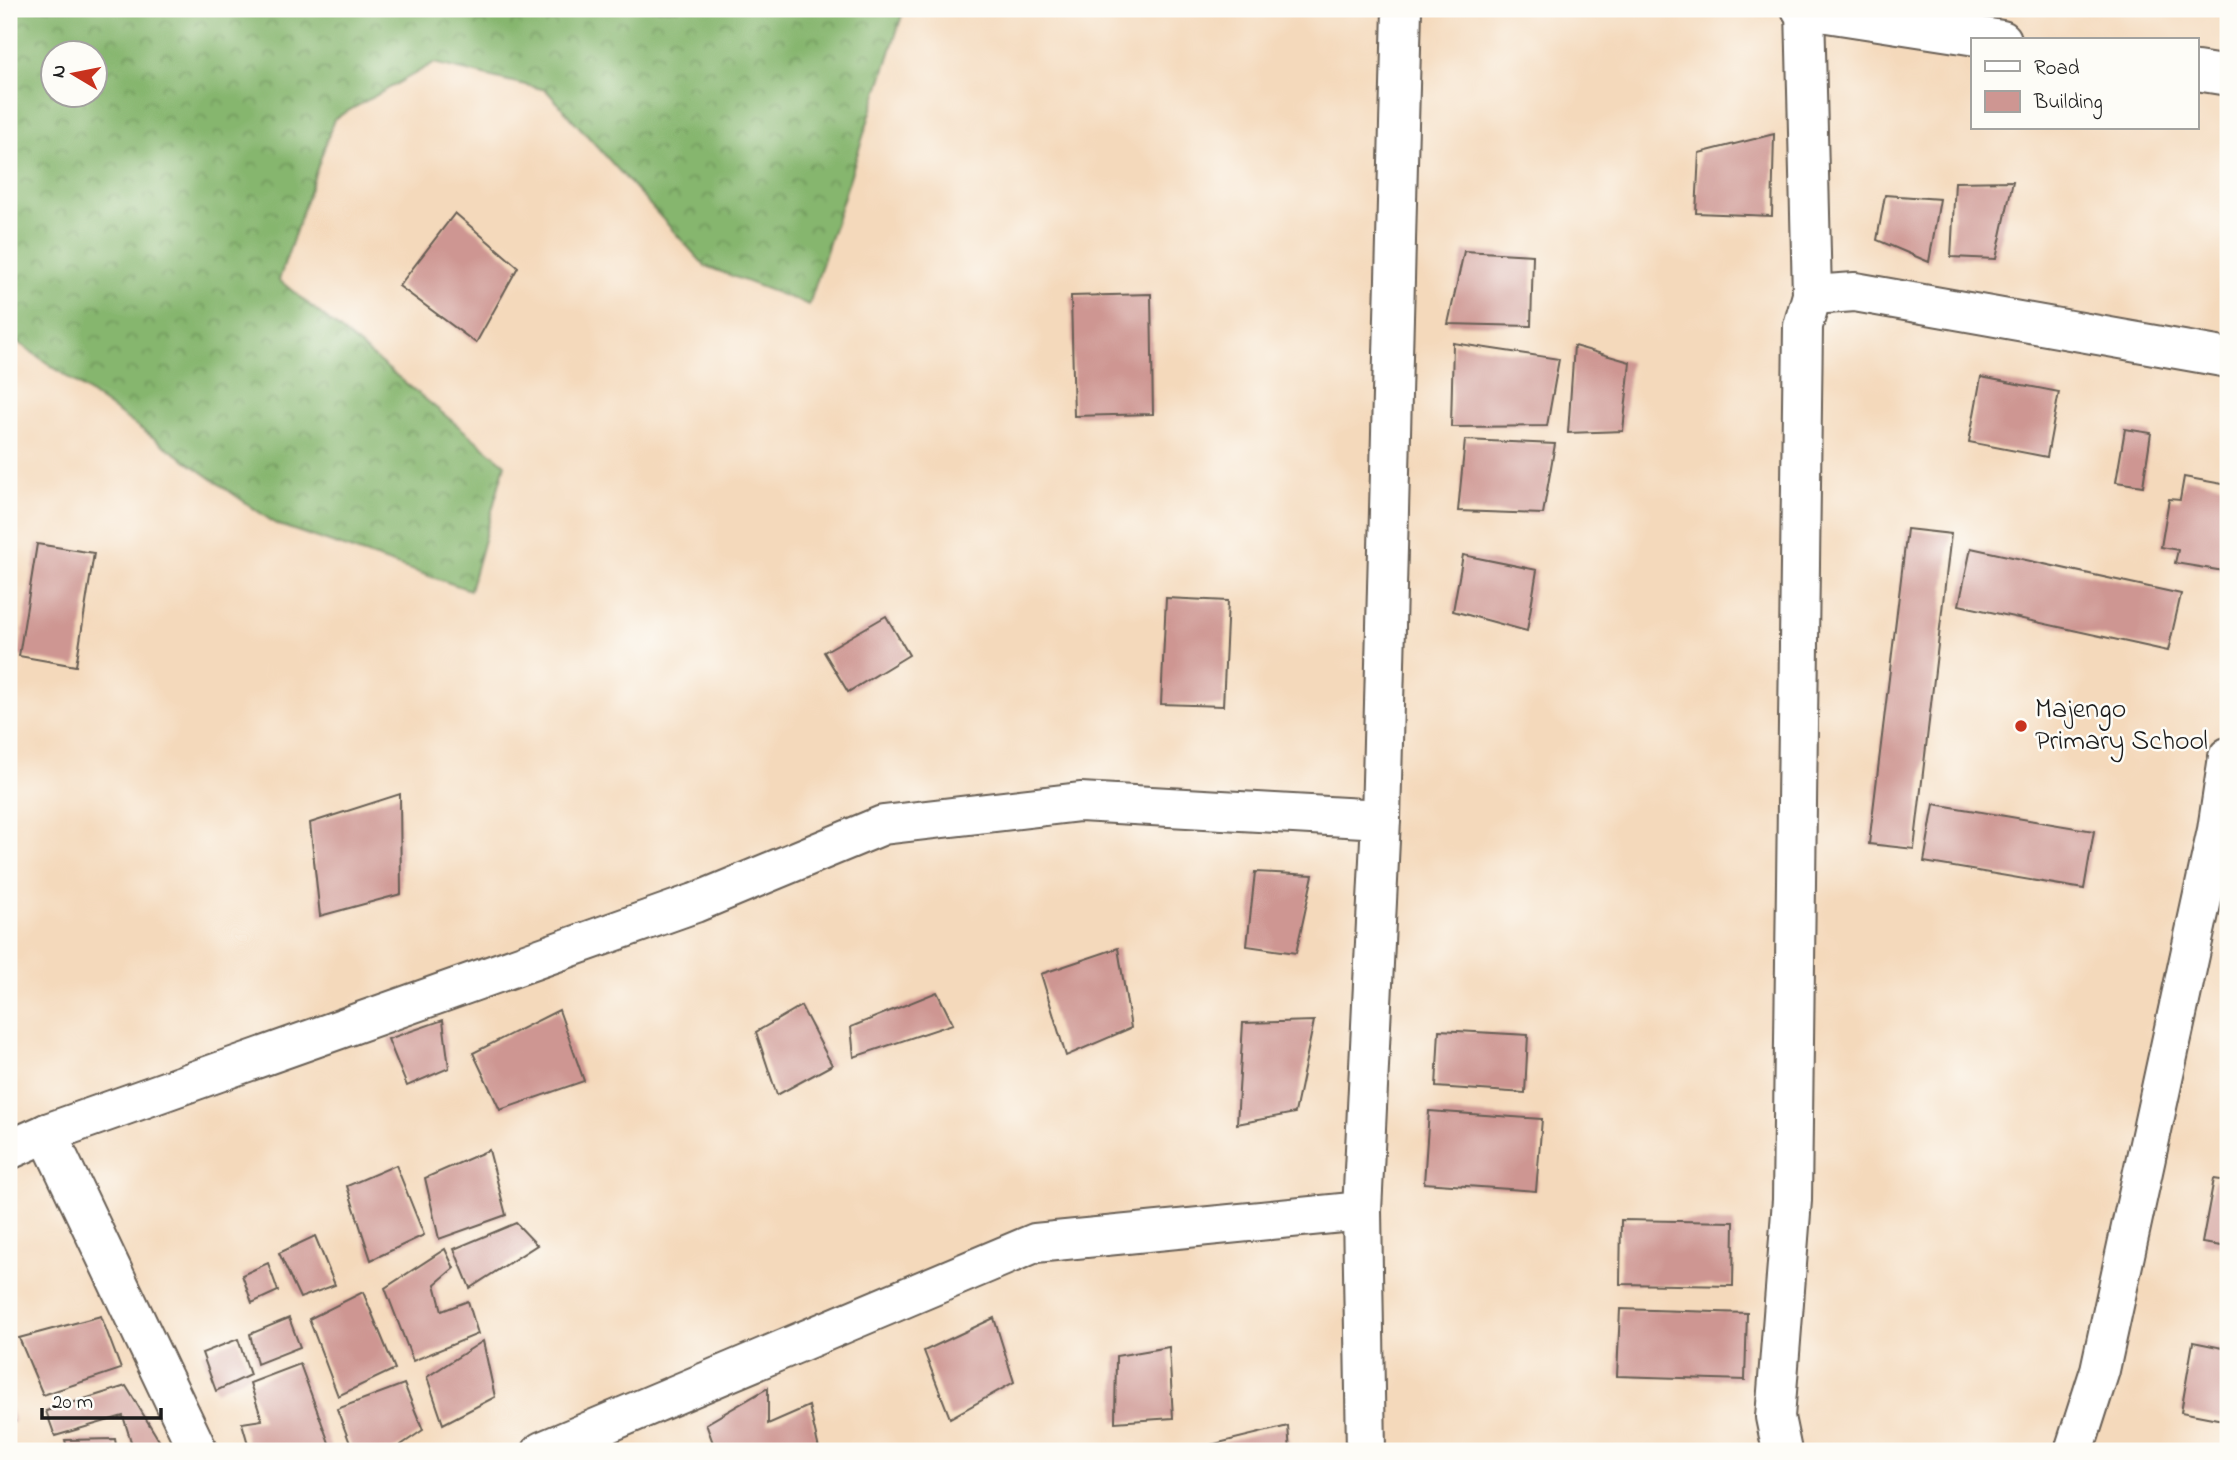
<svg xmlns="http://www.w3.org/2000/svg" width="2237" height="1460" viewBox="0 0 2237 1460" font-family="'Indie Flower',sans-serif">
<defs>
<pattern id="forest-crowns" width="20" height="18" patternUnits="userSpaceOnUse" patternTransform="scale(1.75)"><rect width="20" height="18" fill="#86b66e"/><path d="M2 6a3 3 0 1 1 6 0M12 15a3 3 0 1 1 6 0" fill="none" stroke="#6d935a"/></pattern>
</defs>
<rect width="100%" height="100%" fill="#fdfcf7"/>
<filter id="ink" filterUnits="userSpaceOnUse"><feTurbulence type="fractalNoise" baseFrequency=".0143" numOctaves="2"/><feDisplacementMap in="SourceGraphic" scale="14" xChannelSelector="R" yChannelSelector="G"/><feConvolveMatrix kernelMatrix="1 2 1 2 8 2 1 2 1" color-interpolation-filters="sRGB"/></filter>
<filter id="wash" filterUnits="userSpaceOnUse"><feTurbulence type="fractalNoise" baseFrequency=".00686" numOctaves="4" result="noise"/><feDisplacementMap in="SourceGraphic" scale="28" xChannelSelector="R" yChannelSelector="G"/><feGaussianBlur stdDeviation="1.57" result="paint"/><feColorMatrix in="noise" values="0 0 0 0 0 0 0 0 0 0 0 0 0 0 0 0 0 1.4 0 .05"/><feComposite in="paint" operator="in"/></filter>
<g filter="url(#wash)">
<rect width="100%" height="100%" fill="#f4d9bb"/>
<!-- forest -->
<path fill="url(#forest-crowns)" stroke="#516945" stroke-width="2" fill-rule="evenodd" d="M 9,9 L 904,9 L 809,305 L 705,266 L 546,90 L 434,63 L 334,119 L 279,280 L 505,464 L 470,590 L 276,524 L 9,336 ZM 52,52 L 94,52 L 94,94 L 52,94 Z"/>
<g id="blocks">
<!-- building -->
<g fill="#ce9692">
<polygon points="1774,134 1772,216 1696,213 1699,153"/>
<polygon points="2013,181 1996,259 1951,257 1955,182"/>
<polygon points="1885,195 1940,199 1929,262 1877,240"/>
<polygon points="455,213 518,267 476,343 399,286"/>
<polygon points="1464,251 1533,255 1531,326 1448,324"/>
<polygon points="1151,294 1153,414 1074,416 1071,296"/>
<polygon points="1453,343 1559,359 1547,426 1451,427"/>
<polygon points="1574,346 1630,362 1623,431 1568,433"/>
<polygon points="1981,377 2059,392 2047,457 1969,442"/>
<polygon points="2125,429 2151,433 2143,486 2116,482"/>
<polygon points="1465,440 1555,444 1543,514 1458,511"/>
<polygon points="2184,477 2228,485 2228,546 2224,571 2175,563 2178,550 2161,547 2169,499 2180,500"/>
<polygon points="1907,529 1951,534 1914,849 1869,844"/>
<polygon points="37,544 94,553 76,666 19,656"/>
<polygon points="1971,548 2181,594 2168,651 1959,605"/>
<polygon points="1463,555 1537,570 1527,631 1453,611"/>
<polygon points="1166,598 1228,601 1223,706 1161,704"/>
<polygon points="886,616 909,655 848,692 824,652"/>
<polygon points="400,794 401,894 320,916 310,823"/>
<polygon points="1934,804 2094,831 2084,889 1924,862"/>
<polygon points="1255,872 1313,875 1296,953 1247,946"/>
<polygon points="1118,948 1131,1028 1066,1056 1041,974"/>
<polygon points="937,992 953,1024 854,1057 851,1027"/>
<polygon points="801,1006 832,1065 777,1095 756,1032"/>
<polygon points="559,1010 584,1081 500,1110 473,1053"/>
<polygon points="443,1020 449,1068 407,1086 388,1039"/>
<polygon points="1314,1021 1295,1113 1237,1124 1243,1023"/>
<polygon points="1439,1030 1528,1035 1525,1093 1436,1087"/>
<polygon points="1429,1111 1542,1119 1536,1191 1424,1183"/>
<polygon points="489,1150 506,1215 439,1239 425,1178"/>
<polygon points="396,1165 424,1235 371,1260 347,1186"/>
<polygon points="2214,1179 2228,1181 2228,1247 2202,1243"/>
<polygon points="1621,1220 1734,1222 1733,1286 1620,1284"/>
<polygon points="516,1223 537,1245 470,1288 454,1249"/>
<polygon points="315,1236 335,1285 300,1298 279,1253"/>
<polygon points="445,1249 454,1268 435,1284 442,1311 468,1301 478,1334 413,1361 385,1288"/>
<polygon points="268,1263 278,1291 252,1303 242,1275"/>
<polygon points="363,1292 395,1369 338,1396 309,1319"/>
<polygon points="1620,1309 1747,1313 1745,1380 1617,1376"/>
<polygon points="101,1316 121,1369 43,1395 19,1338"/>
<polygon points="289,1318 300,1347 257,1364 250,1334"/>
<polygon points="994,1318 1014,1382 950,1418 924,1351"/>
<polygon points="238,1339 250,1375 216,1391 202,1353"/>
<polygon points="483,1341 495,1397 443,1424 427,1377"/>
<polygon points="2193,1342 2228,1349 2228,1421 2181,1412"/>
<polygon points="1169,1347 1173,1418 1115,1422 1116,1356"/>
<polygon points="300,1364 332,1451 250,1451 242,1423 262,1420 250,1383"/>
<polygon points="404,1384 423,1430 392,1451 353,1451 337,1409"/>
<polygon points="126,1386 163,1447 158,1451 134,1451 123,1416 55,1436 46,1411"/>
<polygon points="768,1388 768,1424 809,1406 819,1449 716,1451 706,1424"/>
<polygon points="9,1404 15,1422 9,1425"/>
<polygon points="1288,1426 1290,1451 1203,1451 1202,1447"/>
<polygon points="115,1439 117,1451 68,1451 65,1440"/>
</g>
</g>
</g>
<g filter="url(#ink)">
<use href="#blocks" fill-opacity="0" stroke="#685e54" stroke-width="2"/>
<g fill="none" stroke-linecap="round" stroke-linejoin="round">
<!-- minor casing -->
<g stroke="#685e54" stroke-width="42">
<g id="minor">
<polyline points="1801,9 2002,40"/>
<polyline points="2197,71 2228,76"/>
<polyline points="1812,295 1855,292 2228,358"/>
<polyline points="47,1133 198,1451"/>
<polyline points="9,1150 47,1133 695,903 883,825 1080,802 1381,819"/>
<polyline points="542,1451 1035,1243 1362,1211"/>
<polyline points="1366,1451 1362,1211 1381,819 1402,9"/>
<polyline points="1782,1451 1775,1417 1792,1200 1803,326 1812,295 1805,9"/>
<polyline points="2074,1451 2100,1370 2217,830 2228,757"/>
</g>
</g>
<!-- minor -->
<use href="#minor" stroke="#fff" stroke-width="38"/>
</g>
</g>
<!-- markers -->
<circle fill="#c8321e" stroke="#fdfcf7" stroke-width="2.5" cx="2021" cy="726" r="7"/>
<g text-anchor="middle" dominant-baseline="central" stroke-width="5" stroke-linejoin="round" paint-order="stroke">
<!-- poi labels -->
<g font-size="28" fill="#1c1c1c" stroke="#fdfcf7" text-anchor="start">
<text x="2035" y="710">Majengo<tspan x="2035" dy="32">Primary School</tspan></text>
</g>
</g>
<!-- margin -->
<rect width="2237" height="1460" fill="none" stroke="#fdfcf7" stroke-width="35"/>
<!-- legend -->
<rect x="1971" y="38" width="228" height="91" fill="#fdfcf7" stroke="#a3a29f" stroke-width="2"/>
<rect x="1985" y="61" width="35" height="10" fill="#ffffff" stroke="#a3a29f" stroke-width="2"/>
<text x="2034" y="74" font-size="21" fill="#1c1c1c">Road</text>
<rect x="1985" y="91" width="35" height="21" fill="#ce9692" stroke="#a3a29f" stroke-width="2"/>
<text x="2034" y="108" font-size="21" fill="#1c1c1c">Building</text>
<!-- north arrow -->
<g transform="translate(74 74) rotate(280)"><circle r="33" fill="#fdfcf7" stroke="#a3a29f" stroke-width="2"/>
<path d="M0-5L12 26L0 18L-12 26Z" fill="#c8321e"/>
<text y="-10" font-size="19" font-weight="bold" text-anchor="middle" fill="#1c1c1c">N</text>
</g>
<!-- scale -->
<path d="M42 1408v10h119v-10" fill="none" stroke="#1c1c1c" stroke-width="3.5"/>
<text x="52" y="1408" font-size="21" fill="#1c1c1c" stroke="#fdfcf7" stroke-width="5" paint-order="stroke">20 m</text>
</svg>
